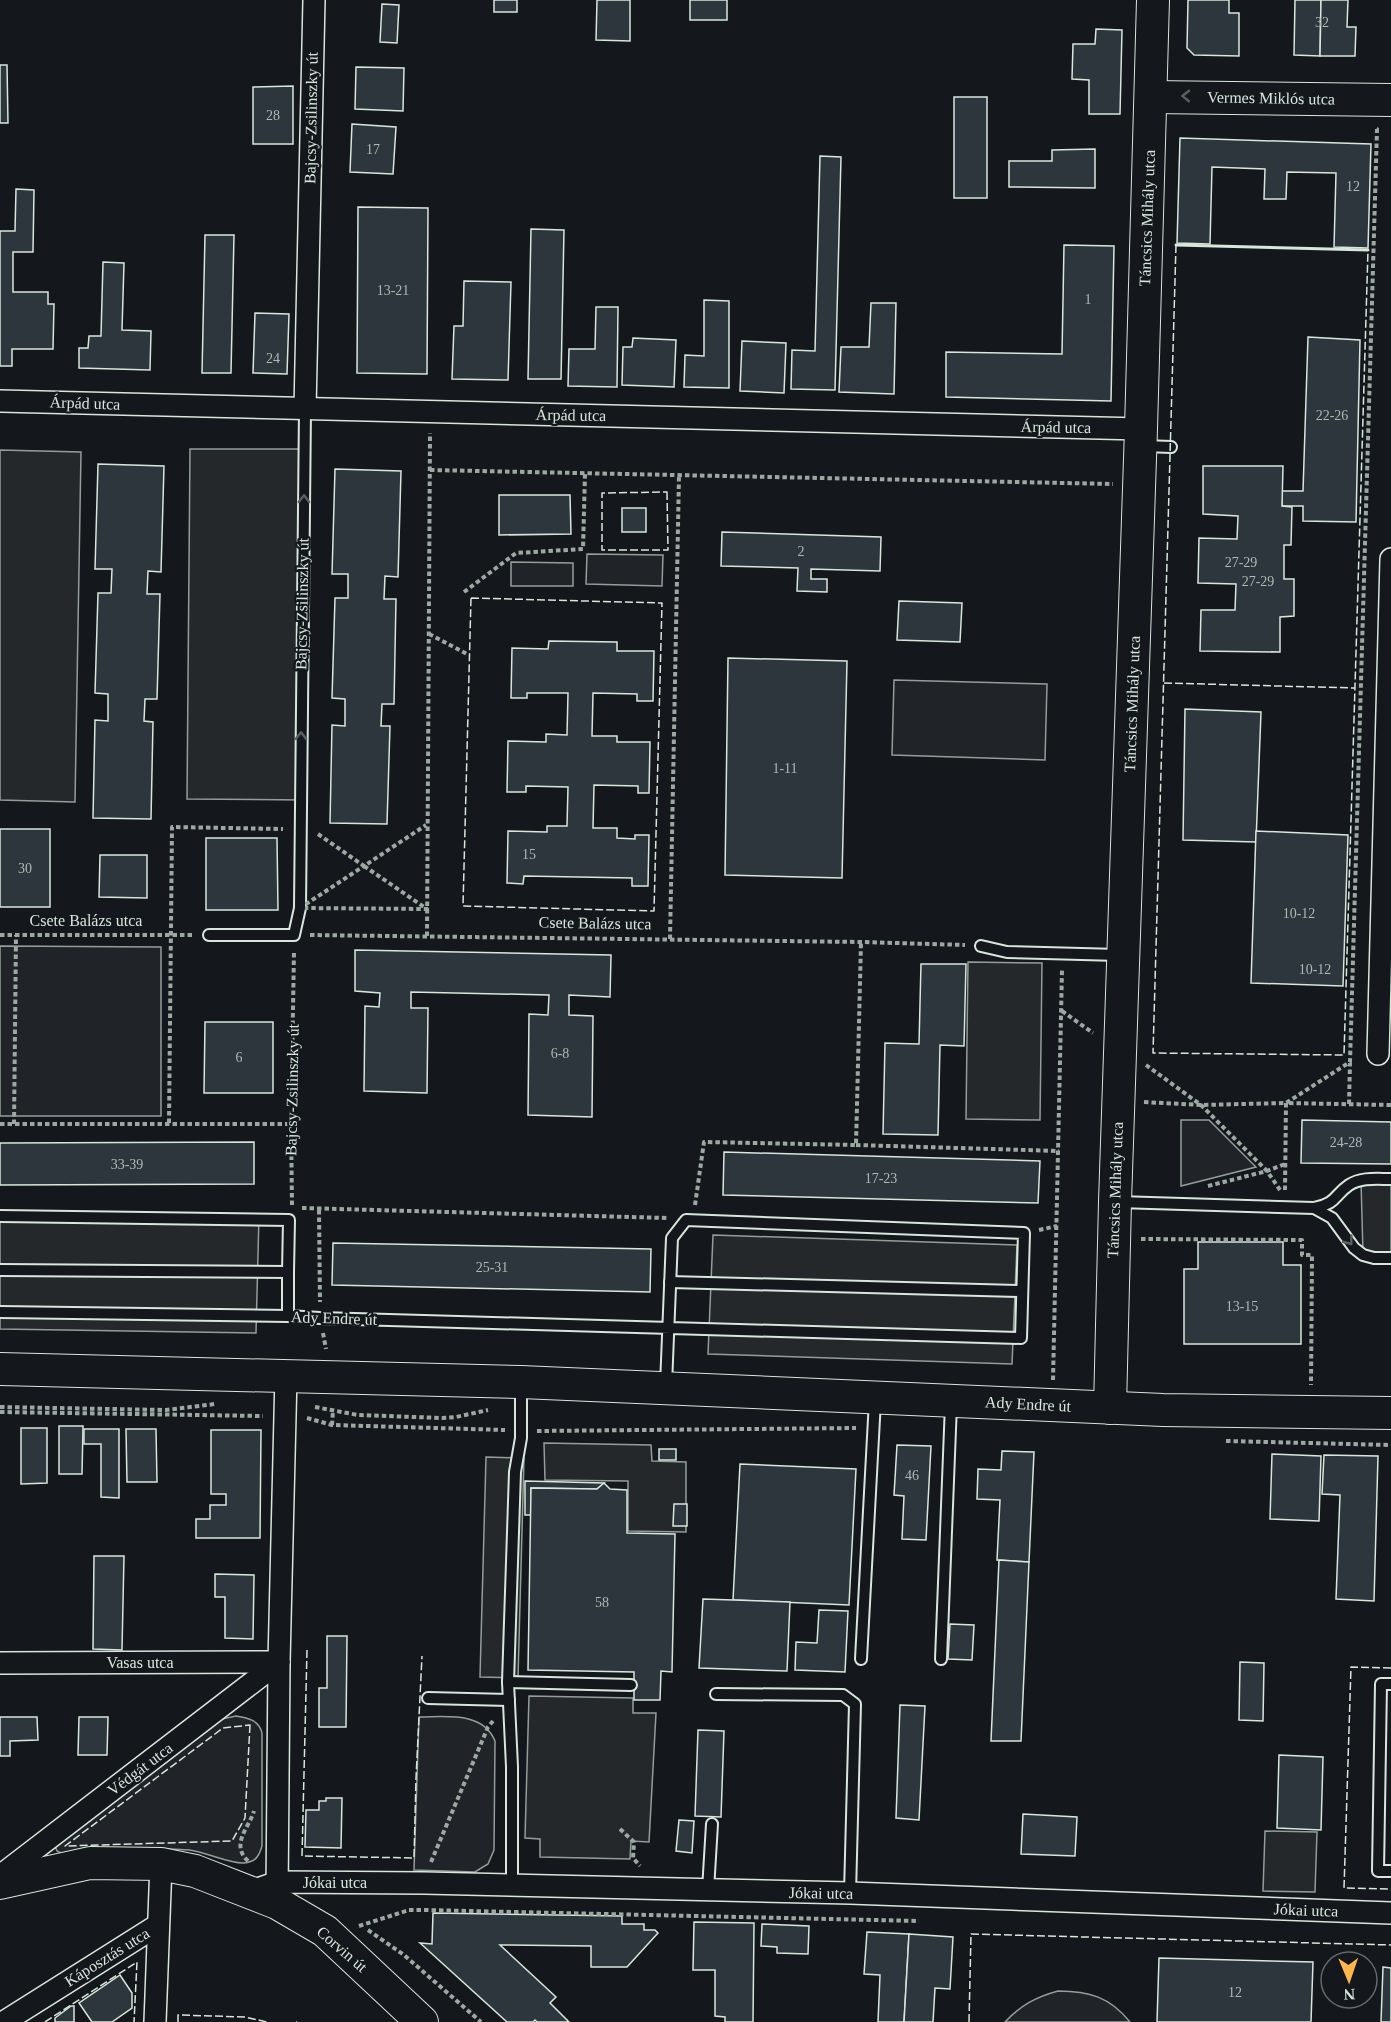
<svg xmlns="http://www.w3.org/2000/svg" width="1391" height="2022" viewBox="0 0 1391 2022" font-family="'Times New Roman',serif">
<rect width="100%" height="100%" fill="#14181c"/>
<!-- green -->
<g fill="#202428" stroke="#939e99" stroke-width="1.5">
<polygon points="587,554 663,555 662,586 586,584"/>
<polygon points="511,562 573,563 573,586 511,586"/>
<polygon points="894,680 1047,684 1045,760 892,755"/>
<polygon points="0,946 161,947 161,1116 0,1116"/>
<polygon points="1181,1120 1209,1120 1256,1167 1181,1186"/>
<path d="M 236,1716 C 248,1718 259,1720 262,1733 L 262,1846 C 259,1856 256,1862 244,1863 C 230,1864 206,1852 189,1850 C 148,1847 105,1852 63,1854 L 57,1851 L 55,1846 L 61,1838 L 222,1719 Z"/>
<path d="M 419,1717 C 446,1717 483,1711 495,1741 L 494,1850 L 488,1864 L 475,1872 L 414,1870 Z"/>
<path d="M 1058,1991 C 1089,1991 1110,1997 1130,2022 L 1005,2022 C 1021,2005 1036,1997 1058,1991 Z"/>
</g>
<!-- parking -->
<g fill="#24282b" stroke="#939e99" stroke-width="1.5">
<polygon points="190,449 309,449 305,800 187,799"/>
<polygon points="0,450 81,452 75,802 0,800"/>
<polygon points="968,962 1042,963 1040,1120 966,1119"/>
<polygon points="1361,1181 1391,1181 1391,1256 1363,1255"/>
<polygon points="0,1214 259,1215 256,1333 0,1329"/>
<polygon points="713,1235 1017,1245 1012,1364 708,1354"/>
<polygon points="544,1443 651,1445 652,1461 686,1462 686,1532 628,1531 628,1481 545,1480"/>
<polygon points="486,1457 524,1458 518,1678 480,1677"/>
<polygon points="529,1696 633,1698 633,1713 656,1713 649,1842 631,1841 630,1859 540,1857 540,1839 525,1838"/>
<polygon points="1265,1831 1317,1832 1315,1892 1263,1891"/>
</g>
<!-- building -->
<g fill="#2c363c" stroke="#d8e6dc" stroke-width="1.5">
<rect x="494" y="0" width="23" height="12"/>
<polygon points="597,0 630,0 630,41 596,40"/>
<rect x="690" y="0" width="37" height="20"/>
<polygon points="1188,0 1229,0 1229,13 1239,13 1239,56 1194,55 1187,48"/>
<polygon points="1295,0 1321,0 1320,56 1294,55"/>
<polygon points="1321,0 1348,0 1347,27 1356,27 1355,56 1320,56"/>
<polygon points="382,4 399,5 397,43 380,42"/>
<polygon points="1096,29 1122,30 1120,114 1089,114 1089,80 1072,79 1073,44 1095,44"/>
<polygon points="0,65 7,65 8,123 0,123"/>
<polygon points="356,67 404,68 403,111 355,109"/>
<polygon points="293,86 293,144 253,144 253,87"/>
<rect x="954" y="97" width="33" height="101"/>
<polygon points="352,124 396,127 393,174 350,172"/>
<polygon points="1180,138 1371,144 1368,248 1334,247 1336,173 1287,172 1286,199 1264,199 1265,169 1212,167 1210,244 1177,243"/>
<polygon points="1095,149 1095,188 1009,187 1009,161 1052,161 1052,150"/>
<polygon points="820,156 841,157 835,390 791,389 792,350 815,351"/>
<polygon points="16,189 34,190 33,252 13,252 13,292 48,292 48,304 54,304 53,349 12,349 12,366 0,366 0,231 15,231"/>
<polygon points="358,207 428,208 427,374 357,373"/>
<polygon points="531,229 564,230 561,379 528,379"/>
<polygon points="205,235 234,235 231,373 202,373"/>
<polygon points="1064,245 1114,246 1111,401 946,397 946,352 1062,354"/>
<polygon points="103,262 124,263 122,330 151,331 150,370 79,368 79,348 88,348 89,336 101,336"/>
<polygon points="464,281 511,282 508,380 452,379 454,326 463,326"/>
<polygon points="704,300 729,301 729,388 684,387 685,355 704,356"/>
<polygon points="871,303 896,303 894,394 839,392 841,347 869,347"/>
<polygon points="596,307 618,307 617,387 568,386 569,349 595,349"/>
<polygon points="255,313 289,314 287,374 253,373"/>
<polygon points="1308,337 1360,340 1356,522 1303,521 1303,506 1282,506 1282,491 1303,491"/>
<polygon points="633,338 676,340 674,387 622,385 623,347 632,347"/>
<polygon points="742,341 786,343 784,393 740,391"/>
<polygon points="98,464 164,466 161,572 148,571 147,594 160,594 157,699 145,699 144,721 153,722 151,819 93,818 95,720 108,721 108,694 95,693 98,593 111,593 112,569 95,569"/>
<polygon points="1203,466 1283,466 1282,506 1292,507 1291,545 1284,545 1284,579 1294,579 1294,616 1280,617 1280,652 1200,651 1201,610 1235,610 1236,584 1198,583 1199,538 1237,539 1238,516 1203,514"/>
<polygon points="335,469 401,471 398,577 385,576 384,599 396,599 394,704 382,704 381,726 390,726 387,824 330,823 332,725 345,726 345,699 332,698 335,598 348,598 348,574 332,574"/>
<polygon points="499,495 570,495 571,534 499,535"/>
<rect x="622" y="508" width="24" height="24"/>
<polygon points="722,532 881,537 880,571 811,569 811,579 827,579 827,592 797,591 798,568 721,566"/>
<polygon points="899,601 962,603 960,642 897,640"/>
<polygon points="549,641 617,642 617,651 654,651 653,701 637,701 637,694 593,693 592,736 617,736 617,742 650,742 649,793 638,793 638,786 594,785 593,828 617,828 617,838 635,839 635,835 649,835 648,886 632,886 632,878 524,876 523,884 507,883 508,831 547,832 547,826 567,826 568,787 526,786 526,792 507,792 508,741 546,742 546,734 567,735 568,693 527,693 527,698 511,698 512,648 548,649"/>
<polygon points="728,658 847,661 842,878 725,875"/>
<polygon points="1185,709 1261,712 1256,842 1183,840"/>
<rect x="0" y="829" width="50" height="78"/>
<polygon points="1256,831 1348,835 1343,986 1251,983"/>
<polygon points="206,838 277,838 278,910 206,910"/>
<polygon points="100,855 147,855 147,898 99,897"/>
<polygon points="355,950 611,955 610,997 569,995 569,1015 593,1016 592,1117 528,1115 529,1014 548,1015 549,995 411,992 411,1008 428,1008 427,1093 364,1091 365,1006 379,1007 380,993 355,991"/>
<polygon points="921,964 966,964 964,1046 940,1045 938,1135 883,1134 885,1043 919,1044"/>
<polygon points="205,1022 273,1022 273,1093 204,1093"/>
<polygon points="1302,1120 1391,1122 1391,1164 1301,1163"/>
<polygon points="254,1142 254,1184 0,1185 0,1143"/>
<polygon points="724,1152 1040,1161 1038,1203 723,1195"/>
<polygon points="1198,1242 1283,1242 1283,1265 1301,1265 1301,1344 1184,1344 1184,1269 1198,1269"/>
<polygon points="333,1243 651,1249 650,1292 332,1285"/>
<polygon points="59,1426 83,1426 82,1474 59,1474"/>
<polygon points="21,1428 47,1428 47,1483 21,1484"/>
<polygon points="84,1429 119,1429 119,1498 101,1497 101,1444 84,1444"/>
<polygon points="126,1429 156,1429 157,1482 127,1482"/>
<polygon points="211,1430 261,1430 260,1538 196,1538 196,1519 210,1519 210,1505 226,1505 226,1494 211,1494"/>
<polygon points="897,1445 931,1446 926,1540 902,1539 904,1496 894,1495"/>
<rect x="659" y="1449" width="17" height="11"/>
<polygon points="1002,1451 1034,1452 1029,1562 997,1560 1000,1500 977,1499 978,1469 1001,1470"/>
<polygon points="1272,1454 1321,1456 1319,1521 1270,1519"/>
<polygon points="1324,1455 1378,1456 1374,1601 1336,1599 1340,1495 1322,1494"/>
<polygon points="740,1464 856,1469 849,1605 733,1600"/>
<polygon points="525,1481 604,1483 597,1489 531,1488 531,1515 525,1515"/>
<polygon points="604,1483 610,1489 627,1490 627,1533 675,1534 672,1672 661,1671 660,1700 634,1700 634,1672 528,1670 531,1488 597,1489"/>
<polygon points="674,1504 687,1504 687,1526 673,1526"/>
<polygon points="94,1556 124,1556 122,1650 93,1649"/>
<polygon points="999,1560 1029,1562 1021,1741 991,1741"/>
<polygon points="215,1574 254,1575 253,1639 225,1638 225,1597 215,1597"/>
<polygon points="703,1599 790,1602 787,1671 699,1668"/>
<polygon points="819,1610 848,1611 845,1672 795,1670 796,1642 817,1643"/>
<polygon points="950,1624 974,1625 972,1660 948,1659"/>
<polygon points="327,1636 347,1636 346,1727 319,1727 319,1688 327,1688"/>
<polygon points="1240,1662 1264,1663 1263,1721 1239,1720"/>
<polygon points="900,1705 925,1706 919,1820 896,1818"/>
<polygon points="0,1717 37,1717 38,1740 10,1741 10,1756 0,1756"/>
<polygon points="79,1717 108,1717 107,1755 78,1755"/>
<polygon points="698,1730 724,1731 721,1817 695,1816"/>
<polygon points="1279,1755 1323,1757 1321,1830 1277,1828"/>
<polygon points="326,1798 342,1798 341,1848 305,1847 306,1810 319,1810 319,1801 326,1801"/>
<polygon points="1023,1814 1077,1817 1075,1856 1021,1854"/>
<polygon points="679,1820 694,1821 692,1853 676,1851"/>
<polygon points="433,1913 622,1916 622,1924 644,1924 644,1930 655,1930 658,1933 627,1967 591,1967 591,1946 500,1945 556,1997 550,2003 569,2022 537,2022 535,2020 533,2022 507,2022 420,1943 432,1944"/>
<polygon points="694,1922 754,1923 753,2022 725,2022 725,2017 715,2016 715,1970 693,1970"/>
<polygon points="762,1924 809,1926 808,1954 777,1953 777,1947 761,1946"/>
<polygon points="867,1932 909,1934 904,2022 878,2022 880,1975 864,1974"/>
<polygon points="909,1934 953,1937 950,1989 935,1988 933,2022 904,2022"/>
<polygon points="1159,1958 1313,1962 1311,2022 1157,2022"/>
<polygon points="1383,1967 1391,1968 1391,2022 1381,2022"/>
<polygon points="120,1975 132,1993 132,2008 112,2022 92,2022 79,2003"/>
<polygon points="71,2006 74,2006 74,2022 55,2022 55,2018"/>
</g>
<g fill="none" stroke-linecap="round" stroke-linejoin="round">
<!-- lane casing -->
<g stroke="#d8e6dc" stroke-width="14">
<g id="lane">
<polyline points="1144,446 1171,447"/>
<polyline points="209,935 294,935 300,908 305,409"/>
<polyline points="981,946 1007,952 1119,955"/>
<path d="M 1118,1202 L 1314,1208 C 1338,1203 1333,1196 1349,1185 C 1361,1177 1377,1179 1391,1179"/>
<polyline points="1314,1208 1332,1218 1354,1248 1363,1255 1374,1258 1391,1258"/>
<polyline points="0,1216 289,1220 288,1272"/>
<polyline points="0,1270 288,1272 288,1316"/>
<polyline points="670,1282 1022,1291"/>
<polyline points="0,1312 288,1316 320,1318 1021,1338 1024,1233 686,1220 672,1238 666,1385"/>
<polyline points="861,1659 875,1400"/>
<polyline points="941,1659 951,1404"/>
<polyline points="508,1682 631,1685"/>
<polyline points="1391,1684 1381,1684 1378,1871 1391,1871"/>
<polyline points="716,1694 843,1695 855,1704 850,1893"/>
<polyline points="428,1698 509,1700"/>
<polyline points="512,1885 512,1767 508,1682 515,1472 521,1438 521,1385"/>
<polyline points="708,1890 712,1824"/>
</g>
</g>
<!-- street casing -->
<g stroke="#d8e6dc" stroke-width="24">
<g id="street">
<polyline points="0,401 1141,429"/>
<polyline points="305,409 314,0"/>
<polyline points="1378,1054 1391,559"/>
<polyline points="0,1663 279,1662"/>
<polyline points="0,1876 279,1662"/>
<polyline points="252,1891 278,1882 424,1883 850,1893 1391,1913"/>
<polyline points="277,1896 279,1662 286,1375"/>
<polyline points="4,2022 158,1925"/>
<polyline points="155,2022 161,1864"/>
</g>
</g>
<!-- secondary casing -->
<g stroke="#d8e6dc" stroke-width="34">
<g id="secondary">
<polyline points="1151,97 1391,100"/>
<polyline points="0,1369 521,1382 1163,1410 1391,1413"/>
<polyline points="1110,1408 1115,1202 1141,429 1153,0"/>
<polyline points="0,1883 90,1863 161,1864 195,1871 277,1903 325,1931 422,2022"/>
</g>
</g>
<!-- path -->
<g stroke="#9da8a2" stroke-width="4" stroke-dasharray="4.5 3" stroke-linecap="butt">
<polyline points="430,470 1113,484"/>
<polyline points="464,592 516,553 583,549 585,473"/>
<polyline points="429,634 469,655"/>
<polyline points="318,834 364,866 426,825"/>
<polygon points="364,866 427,909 300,908"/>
<polyline points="0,935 194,935"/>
<polyline points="310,935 861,942 965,945"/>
<polyline points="427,936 430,433"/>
<polyline points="670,939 679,475"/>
<polyline points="1062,1011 1093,1033"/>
<polyline points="1146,1065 1201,1105 1267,1171 1280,1190"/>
<polyline points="1144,1102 1201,1105 1286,1103 1350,1062 1377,129 1375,128"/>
<polyline points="1349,1104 1350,1063"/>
<polyline points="169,1123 172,827 283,829"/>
<polyline points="0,1124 291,1124"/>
<polyline points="14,1124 16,935"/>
<polyline points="856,1145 1059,1151"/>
<polyline points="1208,1186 1267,1171 1285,1164"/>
<polyline points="1285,1190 1286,1103 1391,1105"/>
<polyline points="292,1205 291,1124 294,951"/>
<polyline points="695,1205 704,1142 856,1145 861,942"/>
<polyline points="302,1208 667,1218"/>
<polyline points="319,1210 320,1302"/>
<polyline points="1039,1230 1057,1226"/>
<polyline points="1141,1239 1302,1240 1302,1255 1312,1255 1311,1385"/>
<polyline points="323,1333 326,1349"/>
<polyline points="1053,1380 1062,970"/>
<polyline points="0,1407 166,1410 215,1404"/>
<polyline points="315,1407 358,1415 442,1418 456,1417 488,1410"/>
<polyline points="0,1412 263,1416"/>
<polyline points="307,1418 332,1425 505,1430"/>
<polyline points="332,1425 333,1410"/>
<polyline points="537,1431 856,1428"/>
<polyline points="1226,1441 1391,1445"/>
<polyline points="620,1829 634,1842 633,1858 640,1866"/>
<path d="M 248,1861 C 230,1844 249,1828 254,1811"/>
<polyline points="431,1862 488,1727 493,1721"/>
<polyline points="359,1926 409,1910 424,1910 919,1921"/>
<polyline points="368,1930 404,1955 481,2022"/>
</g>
<!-- lane -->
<use href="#lane" stroke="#14181c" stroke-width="10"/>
<!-- street -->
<use href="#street" stroke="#14181c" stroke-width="21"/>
<!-- secondary -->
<use href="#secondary" stroke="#14181c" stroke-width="32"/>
<!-- fence -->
<g stroke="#d8e6dc" stroke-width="1.5" stroke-dasharray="8 3" stroke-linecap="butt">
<polyline points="1176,245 1153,1053 1344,1055 1368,250"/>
<polygon points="667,492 668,550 602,550 602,493"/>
<polygon points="471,598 662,603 654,911 463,906"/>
<polyline points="1164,683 1355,688"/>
<polyline points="307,1650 302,1856 414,1858 416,1778 422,1656"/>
<polyline points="1391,1668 1351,1667 1344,1888 1391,1889"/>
<polygon points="250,1725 245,1818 232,1841 65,1846 223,1728"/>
<polyline points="45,2022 137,1962 134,2022"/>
<polyline points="178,2022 178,2015 245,2017 267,2022"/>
<polyline points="296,2022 297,2022"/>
<polyline points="969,2022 971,1934 1391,1945"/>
</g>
<!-- wall -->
<polyline stroke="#d8e6dc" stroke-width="3" points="1176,245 1368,250"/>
</g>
<!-- one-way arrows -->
<defs><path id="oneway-chevron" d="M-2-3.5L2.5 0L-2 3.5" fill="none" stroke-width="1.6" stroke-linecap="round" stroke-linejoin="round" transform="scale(1.5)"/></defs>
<g stroke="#59605f">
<use href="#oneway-chevron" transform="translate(1186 96) rotate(-179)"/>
<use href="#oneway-chevron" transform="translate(304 499) rotate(-89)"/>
<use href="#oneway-chevron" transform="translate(301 736) rotate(-89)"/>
<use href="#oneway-chevron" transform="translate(1349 1241) rotate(53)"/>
</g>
<g text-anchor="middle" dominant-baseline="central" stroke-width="4.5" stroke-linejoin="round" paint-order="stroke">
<!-- number labels -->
<g font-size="14" fill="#adbab4">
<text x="1322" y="22">32</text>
<text x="273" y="115">28</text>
<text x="373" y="149">17</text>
<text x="1353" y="186">12</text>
<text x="393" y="290">13-21</text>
<text x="1088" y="299">1</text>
<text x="273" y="358">24</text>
<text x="1332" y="415">22-26</text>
<text x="801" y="551">2</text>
<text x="1241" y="562">27-29</text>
<text x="1258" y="581">27-29</text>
<text x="785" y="768">1-11</text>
<text x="529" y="854">15</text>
<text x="25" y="868">30</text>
<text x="1299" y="913">10-12</text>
<text x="1315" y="969">10-12</text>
<text x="560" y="1053">6-8</text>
<text x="239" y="1057">6</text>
<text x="1346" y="1142">24-28</text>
<text x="127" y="1164">33-39</text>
<text x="881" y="1178">17-23</text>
<text x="492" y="1267">25-31</text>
<text x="1242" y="1306">13-15</text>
<text x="912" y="1475">46</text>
<text x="602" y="1602">58</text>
<text x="1235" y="1992">12</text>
</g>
<!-- street labels -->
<g font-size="16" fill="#d8e6dc" stroke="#14181c">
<text transform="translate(1271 98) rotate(1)">Vermes Miklós utca</text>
<text transform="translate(311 118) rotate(-89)">Bajcsy-Zsilinszky út</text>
<text transform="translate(1147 218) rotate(-88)">Táncsics Mihály utca</text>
<text transform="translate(85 403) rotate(2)">Árpád utca</text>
<text transform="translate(571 415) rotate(1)">Árpád utca</text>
<text transform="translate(1056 427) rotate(1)">Árpád utca</text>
<text transform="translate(302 604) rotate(-89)">Bajcsy-Zsilinszky út</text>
<text transform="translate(1132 704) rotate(-88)">Táncsics Mihály utca</text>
<text x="86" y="920">Csete Balázs utca</text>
<text transform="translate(595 923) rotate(1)">Csete Balázs utca</text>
<text transform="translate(292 1090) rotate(-89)">Bajcsy-Zsilinszky út</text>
<text transform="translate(1115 1190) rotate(-88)">Táncsics Mihály utca</text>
<text transform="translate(334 1318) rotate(2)">Ady Endre út</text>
<text transform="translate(1028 1404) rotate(3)">Ady Endre út</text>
<text x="140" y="1662">Vasas utca</text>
<text transform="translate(140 1769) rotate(-37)">Védgát utca</text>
<text x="335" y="1882">Jókai utca</text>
<text transform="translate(821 1893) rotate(1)">Jókai utca</text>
<text transform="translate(1306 1910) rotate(2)">Jókai utca</text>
<text transform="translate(342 1949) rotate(41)">Corvin út</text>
<text transform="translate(107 1957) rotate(-32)">Káposztás utca</text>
</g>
</g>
<!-- north arrow -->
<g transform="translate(1349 1980) rotate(178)"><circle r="28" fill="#14181c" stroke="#626a69" stroke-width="1.5"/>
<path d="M0-4.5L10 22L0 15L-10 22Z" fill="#ffb74d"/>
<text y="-9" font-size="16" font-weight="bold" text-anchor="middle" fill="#d8e6dc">N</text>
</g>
</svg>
